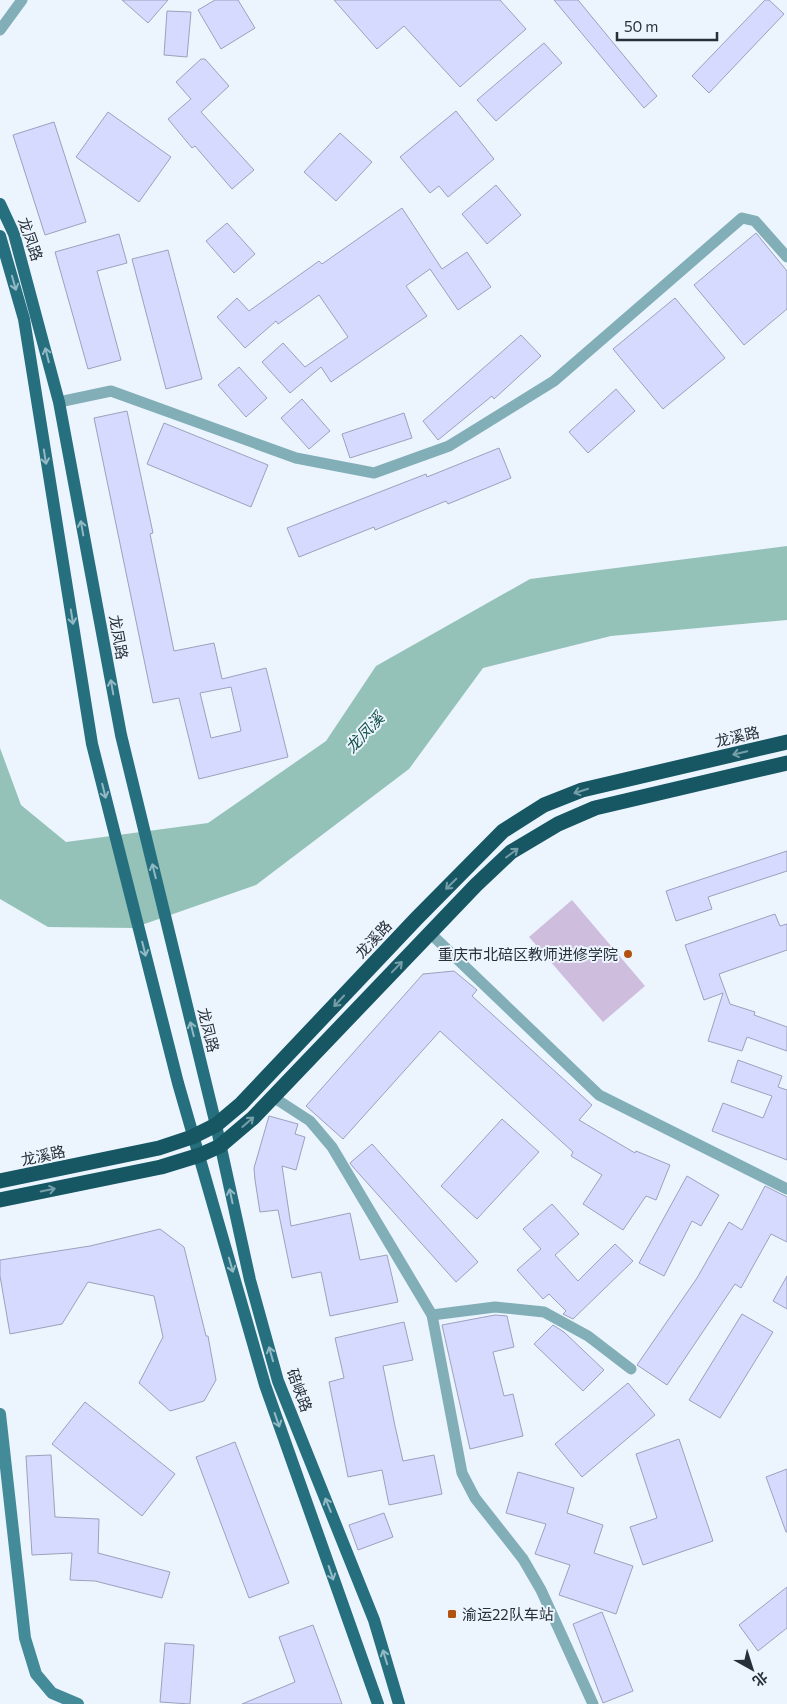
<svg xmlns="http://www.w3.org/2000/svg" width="787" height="1704" viewBox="0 0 787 1704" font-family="Commissioner,'Noto Sans SC',sans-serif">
<rect width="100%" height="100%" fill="#ecf5fe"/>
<!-- green -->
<polygon fill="#cfbddd" points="572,900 645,986 603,1022 529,937"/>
<!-- water -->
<polygon fill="#95c2b8" points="787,546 787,620 611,636 483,668 409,769 256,885 133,928 48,927 0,899 0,748 21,805 66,842 208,823 326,741 376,666 530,579"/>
<!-- building -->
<g fill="#d5dafe" stroke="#9ca1bc" fill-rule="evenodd">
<polygon points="122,0 168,0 148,23"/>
<polygon points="215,0 238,0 255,28 221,49 198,10"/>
<polygon points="334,0 500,0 526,29 460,87 404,26 377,49"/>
<polygon points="554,0 578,0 657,96 644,108"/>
<polygon points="765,0 769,0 784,14 709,93 692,76"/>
<polygon points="167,11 191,12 187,57 164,55"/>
<polygon points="544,43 562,63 496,121 477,100"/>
<polygon points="201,59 205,59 229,86 201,112 254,170 232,189 195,146 192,148 168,119 191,99 176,82"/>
<polygon points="456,111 494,159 448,197 439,186 430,193 400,157"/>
<polygon points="108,112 171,157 139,202 76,157"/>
<polygon points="54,122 86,222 45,235 13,135"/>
<polygon points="340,133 372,162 336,201 304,172"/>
<polygon points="496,185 521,215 487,244 462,214"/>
<polygon points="402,208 442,269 467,252 491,287 458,310 430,269 406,286 427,316 331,382 321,367 290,393 262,362 283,343 305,367 348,337 319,295 278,324 276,321 245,348 217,317 237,298 249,311 319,261 322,264"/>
<polygon points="227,223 255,254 234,273 206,241"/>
<polygon points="756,233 787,271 787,309 744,345 694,285"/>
<polygon points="119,234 127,263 97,271 121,360 88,369 55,252"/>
<polygon points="168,250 202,379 166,389 132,259"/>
<polygon points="675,298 725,358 663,409 613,349"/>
<polygon points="521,335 541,356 494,399 492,396 438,440 423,421"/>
<polygon points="239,367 267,398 246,417 218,385"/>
<polygon points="616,389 635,411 588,453 569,432"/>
<polygon points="302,399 330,431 309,449 281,418"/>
<path d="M 127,411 L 153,533 L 150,534 L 174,651 L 214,643 L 222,679 L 266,668 L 288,757 L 199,779 L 179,698 L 153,703 L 94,418 ZM 231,687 L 241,731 L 211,738 L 200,693 Z"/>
<polygon points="404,413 412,438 350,458 342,434"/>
<polygon points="164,423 268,465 251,507 147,464"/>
<polygon points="499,448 511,478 448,504 446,501 375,530 374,527 299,557 287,528 426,474 427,477"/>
<polygon points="787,851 787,871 708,897 712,909 676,921 666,891"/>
<polygon points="775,914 780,926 787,924 787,950 719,974 730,1004 755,1012 754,1015 787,1027 787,1051 747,1037 742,1051 708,1041 723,993 704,1000 685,945"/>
<polygon points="454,971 477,990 472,996 592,1105 579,1120 635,1153 636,1151 670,1165 656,1200 646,1196 623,1230 583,1204 602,1175 571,1156 573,1152 440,1031 343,1139 306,1106 423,974"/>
<polygon points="738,1060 782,1076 778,1087 787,1090 787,1160 712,1131 723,1103 763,1118 772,1096 731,1082"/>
<polygon points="269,1116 298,1124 295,1134 305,1137 296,1170 282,1166 291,1226 350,1213 360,1260 387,1255 398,1302 330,1316 321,1272 292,1278 278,1210 260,1212 255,1180 254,1168"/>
<polygon points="502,1119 539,1152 477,1219 441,1186"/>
<polygon points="372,1144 478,1262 456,1282 353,1167 350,1163"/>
<polygon points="687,1176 719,1195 701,1226 692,1221 664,1276 639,1263"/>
<polygon points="765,1186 787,1197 787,1242 771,1234 741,1288 735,1284 667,1385 637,1365 697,1278 729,1222 742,1230"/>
<polygon points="552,1204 579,1234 555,1255 578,1281 615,1244 633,1261 573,1319 563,1314 566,1311 549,1294 543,1299 517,1270 541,1249 523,1229"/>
<polygon points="160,1229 184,1247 206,1336 208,1336 216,1380 204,1401 170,1411 139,1383 163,1337 154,1296 88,1282 62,1324 10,1334 0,1276 0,1260 90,1246"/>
<polygon points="787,1276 787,1309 773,1301"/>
<polygon points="742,1314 773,1332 720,1418 689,1400"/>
<polygon points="495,1315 507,1316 514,1347 493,1352 504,1396 513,1394 523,1436 470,1449 442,1325"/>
<polygon points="404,1322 413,1360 383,1366 395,1426 403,1461 434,1455 442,1494 389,1505 382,1470 348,1477 329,1382 344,1378 335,1338"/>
<polygon points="553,1325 564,1332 604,1370 583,1391 534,1344"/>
<polygon points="628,1383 655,1415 582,1477 555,1444"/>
<polygon points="85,1402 175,1474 142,1516 52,1444"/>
<polygon points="679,1439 713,1541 643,1565 630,1527 657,1518 636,1454"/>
<polygon points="235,1442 289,1583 249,1598 196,1457"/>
<polygon points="51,1455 55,1517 99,1519 98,1553 170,1572 162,1598 95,1581 70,1580 72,1553 32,1555 26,1456"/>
<polygon points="787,1469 787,1532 786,1532 766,1477"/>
<polygon points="518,1472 574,1488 567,1513 603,1525 594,1553 633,1566 616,1614 559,1595 570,1565 535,1554 546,1524 506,1513"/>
<polygon points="384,1513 393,1537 358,1550 349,1525"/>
<polygon points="787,1587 787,1628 758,1651 739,1625"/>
<polygon points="602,1612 633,1691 603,1703 573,1624"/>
<polygon points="313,1625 342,1704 242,1704 295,1682 279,1637"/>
<polygon points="165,1643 194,1645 190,1704 160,1702"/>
</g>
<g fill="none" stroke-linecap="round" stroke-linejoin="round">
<!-- street -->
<g stroke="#82aeb8" stroke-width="11">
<polyline points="0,30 22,0"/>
<polyline points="59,402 111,391 296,458 374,473 449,446 554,381 742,218 755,221 787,257"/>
<polyline points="430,933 599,1095 787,1189"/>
<polyline points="273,1097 310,1121 332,1147 432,1315 462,1473 475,1498 523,1559 541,1590 593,1704"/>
<polyline points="432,1315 495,1307 544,1312 588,1336 631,1369"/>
</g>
<!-- secondary -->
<polyline stroke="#448b9a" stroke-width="12" points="0,1414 25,1638 36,1674 52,1693 78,1704"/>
<!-- primary -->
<g stroke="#266f7e" stroke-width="12">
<polyline points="0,204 14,234 59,402 121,735 216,1125 250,1280 278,1381 374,1620 399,1704"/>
<polyline points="0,236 24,319 92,744 178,1083 265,1385 378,1704"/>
</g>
<!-- highway -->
<g stroke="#165763" stroke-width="15">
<polyline points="0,1181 159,1148 192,1137 216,1125 241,1104 416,919 503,831 544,805 582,790 787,742"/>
<polyline points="0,1200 161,1167 200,1155 220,1146 253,1118 476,885 511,852 558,824 595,808 787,763"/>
</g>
</g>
<!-- one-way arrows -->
<defs><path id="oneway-shaft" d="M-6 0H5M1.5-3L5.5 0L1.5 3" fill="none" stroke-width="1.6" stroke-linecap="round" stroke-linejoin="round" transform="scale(1.25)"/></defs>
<g stroke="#93b9c4">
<use href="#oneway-shaft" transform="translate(14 283) rotate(74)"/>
<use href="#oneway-shaft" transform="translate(47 355) rotate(-104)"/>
<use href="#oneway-shaft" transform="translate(45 457) rotate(81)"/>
<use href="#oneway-shaft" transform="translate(82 528) rotate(-100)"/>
<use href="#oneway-shaft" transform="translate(72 617) rotate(81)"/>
<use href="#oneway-shaft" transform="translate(112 687) rotate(-100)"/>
<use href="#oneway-shaft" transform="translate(104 791) rotate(76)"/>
<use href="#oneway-shaft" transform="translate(154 871) rotate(-104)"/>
<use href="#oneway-shaft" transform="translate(144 949) rotate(76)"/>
<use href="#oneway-shaft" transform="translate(192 1029) rotate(-104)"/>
<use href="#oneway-shaft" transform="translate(231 1196) rotate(-102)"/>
<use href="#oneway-shaft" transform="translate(231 1265) rotate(74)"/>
<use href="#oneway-shaft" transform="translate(271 1354) rotate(-106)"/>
<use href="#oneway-shaft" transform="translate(277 1420) rotate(71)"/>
<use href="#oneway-shaft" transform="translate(328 1505) rotate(-112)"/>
<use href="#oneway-shaft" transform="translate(331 1573) rotate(71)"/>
<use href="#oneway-shaft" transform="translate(385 1657) rotate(-107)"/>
</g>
<g stroke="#769ea9">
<use href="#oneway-shaft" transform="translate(740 753) rotate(167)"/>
<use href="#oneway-shaft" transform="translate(581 791) rotate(162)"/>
<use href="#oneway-shaft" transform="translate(512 853) rotate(-37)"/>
<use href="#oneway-shaft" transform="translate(451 884) rotate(135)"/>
<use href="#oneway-shaft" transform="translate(397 967) rotate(-46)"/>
<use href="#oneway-shaft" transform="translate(339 1001) rotate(133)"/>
<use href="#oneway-shaft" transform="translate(248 1122) rotate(-41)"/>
<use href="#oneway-shaft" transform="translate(48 1190) rotate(-11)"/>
</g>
<!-- markers -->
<g fill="#b2520e" stroke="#ecf5fe" stroke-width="2">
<circle cx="628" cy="954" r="5"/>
<rect x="447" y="1609" width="10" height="10" rx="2.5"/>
</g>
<g text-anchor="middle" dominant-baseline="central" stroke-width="4" stroke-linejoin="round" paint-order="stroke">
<!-- street labels -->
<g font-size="15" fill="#273038" stroke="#ecf5fe">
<text transform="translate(31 239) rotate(71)">龙凤路</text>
<text transform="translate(119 637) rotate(80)">龙凤路</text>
<text transform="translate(737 736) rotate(-13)">龙溪路</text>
<text transform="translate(373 939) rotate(-47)">龙溪路</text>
<text transform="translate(209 1030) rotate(76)">龙凤路</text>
<text transform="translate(43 1155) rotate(-12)">龙溪路</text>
<text transform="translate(300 1390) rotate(70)">碚峡路</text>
</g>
<!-- poi labels -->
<g font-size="15" fill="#273038" stroke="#ecf5fe" text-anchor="end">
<text x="618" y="954">重庆市北碚区教师进修学院</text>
<text x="462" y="1614" text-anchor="start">渝运22队车站</text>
</g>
<!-- water labels -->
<g font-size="16" font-style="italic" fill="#16534a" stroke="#ecf5fe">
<text transform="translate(364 732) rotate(-47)">龙凤溪</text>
</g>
</g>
<!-- north arrow -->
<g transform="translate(752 1669) rotate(141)" stroke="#ecf5fe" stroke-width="4" paint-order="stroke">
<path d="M0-4L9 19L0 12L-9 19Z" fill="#273038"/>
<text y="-8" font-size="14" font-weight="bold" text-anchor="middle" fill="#273038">北</text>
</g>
<!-- scale -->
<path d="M617 32v8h100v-8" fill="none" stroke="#273038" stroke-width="2.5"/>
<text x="624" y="32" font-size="15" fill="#273038" stroke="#ecf5fe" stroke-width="4" paint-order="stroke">50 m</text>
</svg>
